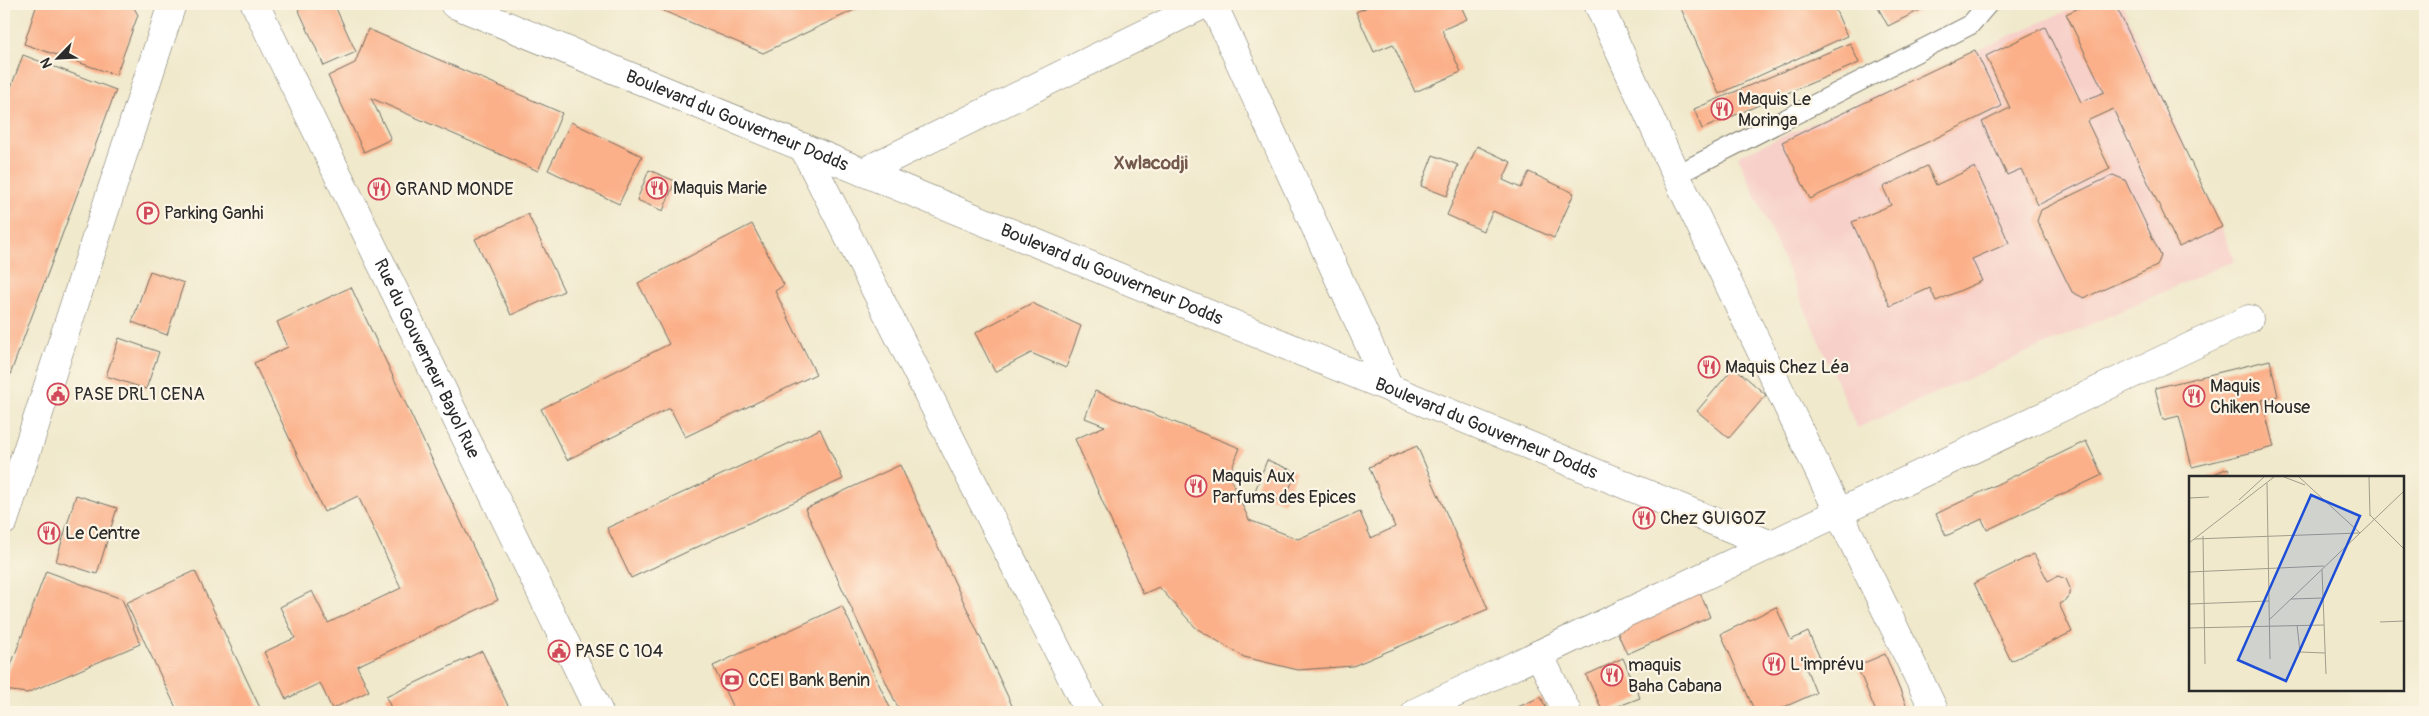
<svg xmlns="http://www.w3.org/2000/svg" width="2429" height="716" viewBox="0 0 2429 716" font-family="Pangolin,sans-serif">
<rect width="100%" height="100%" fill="#fcf5e5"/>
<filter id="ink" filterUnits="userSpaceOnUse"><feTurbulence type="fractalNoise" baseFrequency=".02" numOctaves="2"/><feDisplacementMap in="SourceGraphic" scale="10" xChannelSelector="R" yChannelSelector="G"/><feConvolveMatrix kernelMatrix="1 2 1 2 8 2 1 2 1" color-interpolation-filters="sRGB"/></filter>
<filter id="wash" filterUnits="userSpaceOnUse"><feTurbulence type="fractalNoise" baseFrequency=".0096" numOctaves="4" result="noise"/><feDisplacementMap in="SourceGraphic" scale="20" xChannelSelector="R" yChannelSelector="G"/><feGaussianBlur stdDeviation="1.12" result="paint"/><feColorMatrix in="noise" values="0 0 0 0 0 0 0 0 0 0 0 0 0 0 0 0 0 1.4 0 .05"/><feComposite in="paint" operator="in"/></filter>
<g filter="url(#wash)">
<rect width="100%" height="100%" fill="#f0e9cc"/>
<!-- built -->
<polygon fill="#f7d0c9" points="2082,4 2122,4 2235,260 1857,428 1738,156"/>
<g id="blocks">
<!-- building -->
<g fill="#fbb089">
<polygon points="37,4 132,4 138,15 116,75 24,44"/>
<polygon points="296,4 334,4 356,52 324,66"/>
<polygon points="647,4 867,4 763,53"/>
<polygon points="1374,4 1460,4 1467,19 1442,30 1461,72 1415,92 1393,44 1374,52 1356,12"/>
<polygon points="1679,4 1833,4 1847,36 1719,94"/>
<polygon points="1876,4 1932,4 1888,26"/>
<polygon points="2087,4 2115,4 2222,227 2179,247 2113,109 2087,121 2110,169 2038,205 2021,169 2007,175 1982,122 2010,108 1986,56 2045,27 2081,102 2104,92 2066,14"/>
<polygon points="368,29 562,113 538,171 371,98 391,139 364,152 328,76 355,63"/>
<polygon points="1850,43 1859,63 1702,129 1694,109"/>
<polygon points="1975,50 2002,106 1810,199 1782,142"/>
<polygon points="23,55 116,90 4,391 4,106"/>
<polygon points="571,122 642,156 619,204 548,170"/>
<polygon points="1477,146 1511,162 1503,180 1521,188 1529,172 1574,193 1554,238 1493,211 1483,231 1447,215"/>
<polygon points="1433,155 1458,165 1447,196 1421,186"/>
<polygon points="1927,166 1936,185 1975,167 2009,243 1972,259 1982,281 1936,301 1930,288 1890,306 1852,222 1891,205 1883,187"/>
<polygon points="649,170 675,181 663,211 637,200"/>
<polygon points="2113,175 2125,180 2161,256 2157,266 2084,298 2072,292 2037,221 2041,210"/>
<polygon points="528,214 564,291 511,315 475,239"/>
<polygon points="752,224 784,285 775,291 816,374 685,437 670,408 567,460 541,409 669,344 638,283"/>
<polygon points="150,271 184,283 167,335 132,322"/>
<polygon points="351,287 498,600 357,666 369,691 332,709 320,683 286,699 264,652 295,638 280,607 312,591 328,623 401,588 358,496 324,512 254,363 288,347 277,322"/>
<polygon points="1032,303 1081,326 1066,368 1031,353 995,372 975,333"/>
<polygon points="119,338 159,352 146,389 106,376"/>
<polygon points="2270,360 2278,396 2262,400 2274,447 2192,467 2179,416 2163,420 2155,388"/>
<polygon points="1734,367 1766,395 1729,438 1697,411"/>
<polygon points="1095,391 1240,448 1229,475 1249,520 1298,539 1360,512 1371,538 1395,527 1369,467 1417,446 1488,609 1353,666 1298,670 1244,657 1196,628 1159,587 1143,594 1075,439 1105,426 1085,418"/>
<polygon points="820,429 843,479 631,578 607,528"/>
<polygon points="2086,441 2102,475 1987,530 1982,519 1946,536 1936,514"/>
<polygon points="1267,460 1296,472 1284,503 1255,491"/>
<polygon points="900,465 1015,712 900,712 805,509"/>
<polygon points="2228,468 2232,477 2207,477"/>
<polygon points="76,495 117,508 97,574 56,561"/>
<polygon points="2034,554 2048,581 2058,576 2066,579 2070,588 2068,599 2059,604 2072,632 2011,661 1974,583"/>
<polygon points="46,571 122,599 140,644 27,693 4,690 4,684"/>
<polygon points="195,571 261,710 255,712 178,712 126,603"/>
<polygon points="1699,590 1710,617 1627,654 1615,627"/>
<polygon points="842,606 892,712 735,712 713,666"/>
<polygon points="1776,607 1791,640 1808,632 1821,660 1806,668 1816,693 1773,712 1755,712 1721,634"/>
<polygon points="482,651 511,712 393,712 386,697"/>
<polygon points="1885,654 1909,712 1876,712 1857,666"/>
<polygon points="1623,658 1640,698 1603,712 1586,675"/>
<polygon points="1541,697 1548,712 1506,712"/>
</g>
</g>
</g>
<g filter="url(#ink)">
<use href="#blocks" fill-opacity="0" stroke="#706e63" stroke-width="1"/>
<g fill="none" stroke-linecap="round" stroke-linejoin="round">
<!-- service casing -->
<g stroke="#706e63" stroke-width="21">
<polyline id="service" points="1676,175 1970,25 1988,4"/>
</g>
<!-- minor casing -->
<g stroke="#706e63" stroke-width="29">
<g id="minor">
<path id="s1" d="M 255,4 L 599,712"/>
<path id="s2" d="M 454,4 L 1769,544"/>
<polyline points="1213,4 1389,388"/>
<polyline points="1598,4 1676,175 1935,712"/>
<polyline points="803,147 1089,712"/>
<polyline points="863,172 1205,4"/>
<polyline points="4,521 172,4"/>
<polyline points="1539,654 1567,712"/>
<polyline points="1416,712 2249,319"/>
</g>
</g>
<!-- service -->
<use href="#service" stroke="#fff" stroke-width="19"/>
<!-- minor -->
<use href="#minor" stroke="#fff" stroke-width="28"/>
</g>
</g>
<!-- icons -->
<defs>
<g id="restaurant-ring" transform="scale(1.125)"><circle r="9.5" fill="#fcf5e5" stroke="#d1495b" stroke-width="1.5"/><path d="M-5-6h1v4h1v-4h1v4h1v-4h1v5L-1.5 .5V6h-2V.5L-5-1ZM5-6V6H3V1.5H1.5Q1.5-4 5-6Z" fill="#d1495b"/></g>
<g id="parking-ring" transform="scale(1.125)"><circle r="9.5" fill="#fcf5e5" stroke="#d1495b" stroke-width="1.5"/><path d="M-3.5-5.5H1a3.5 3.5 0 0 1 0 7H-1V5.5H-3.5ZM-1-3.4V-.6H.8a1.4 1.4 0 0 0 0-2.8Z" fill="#d1495b"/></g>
<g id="civic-ring" transform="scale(1.125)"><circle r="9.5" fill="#fcf5e5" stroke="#d1495b" stroke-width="1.5"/><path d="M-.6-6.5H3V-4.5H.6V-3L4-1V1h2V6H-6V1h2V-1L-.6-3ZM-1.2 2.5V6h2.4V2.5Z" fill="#d1495b"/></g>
<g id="bank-ring" transform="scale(1.125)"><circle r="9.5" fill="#fcf5e5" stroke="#d1495b" stroke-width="1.5"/><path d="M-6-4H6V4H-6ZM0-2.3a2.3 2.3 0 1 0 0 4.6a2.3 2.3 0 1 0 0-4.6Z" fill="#d1495b"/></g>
</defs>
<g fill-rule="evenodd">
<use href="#restaurant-ring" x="1722" y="109"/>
<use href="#restaurant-ring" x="657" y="188"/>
<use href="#restaurant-ring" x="379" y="189"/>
<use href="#parking-ring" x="148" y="213"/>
<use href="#restaurant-ring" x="1709" y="367"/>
<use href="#civic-ring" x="58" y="394"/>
<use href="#restaurant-ring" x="2194" y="396"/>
<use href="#restaurant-ring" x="1196" y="486"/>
<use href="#restaurant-ring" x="1644" y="518"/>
<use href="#restaurant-ring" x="49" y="533"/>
<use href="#civic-ring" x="559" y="651"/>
<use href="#restaurant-ring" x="1774" y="664"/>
<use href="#restaurant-ring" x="1612" y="675"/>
<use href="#bank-ring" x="732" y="680"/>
</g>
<g text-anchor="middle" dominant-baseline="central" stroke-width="4.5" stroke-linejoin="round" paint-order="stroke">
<!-- poi labels -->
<g font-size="18" fill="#2b2b2b" stroke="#fcf5e5" text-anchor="start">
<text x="1738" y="99">Maquis Le<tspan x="1738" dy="21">Moringa</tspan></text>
<text x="673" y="188">Maquis Marie</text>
<text x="395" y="189">GRAND MONDE</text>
<text x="164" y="213">Parking Ganhi</text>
<text x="1725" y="367">Maquis Chez Léa</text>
<text x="2210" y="386">Maquis<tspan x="2210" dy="21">Chiken House</tspan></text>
<text x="74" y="394">PASE DRL1 CENA</text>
<text x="1212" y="476">Maquis Aux<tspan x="1212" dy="21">Parfums des Epices</tspan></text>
<text x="1660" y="518">Chez GUIGOZ</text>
<text x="65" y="533">Le Centre</text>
<text x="575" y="651">PASE C 104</text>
<text x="1790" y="664">L'imprévu</text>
<text x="1628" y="665">maquis<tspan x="1628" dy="21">Baha Cabana</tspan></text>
<text x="748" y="680">CCEI Bank Benin</text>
</g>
<!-- street labels -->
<g font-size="18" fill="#2b2b2b" stroke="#fcf5e5">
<text stroke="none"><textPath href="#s2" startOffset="306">Boulevard du Gouverneur Dodds</textPath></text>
<text stroke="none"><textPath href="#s2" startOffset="711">Boulevard du Gouverneur Dodds</textPath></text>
<text stroke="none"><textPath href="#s1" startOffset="394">Rue du Gouverneur Bayol Rue</textPath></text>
<text stroke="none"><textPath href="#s2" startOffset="1116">Boulevard du Gouverneur Dodds</textPath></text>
</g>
<!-- neighbourhood labels -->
<g font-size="19" font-weight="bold" fill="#745a4c" stroke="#fcf5e5">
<text x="1151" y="163">Xwlacodji</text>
</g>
</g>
<!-- overview -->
<g transform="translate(2189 476)">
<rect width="215" height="215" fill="#f0e9cc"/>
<path fill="none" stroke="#a19d8c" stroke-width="1" d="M 95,1 L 116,9M 110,1 L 171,57M 180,1 L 181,40M 78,7 L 81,183M 0,22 L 20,21M 50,24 L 75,1M 181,39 L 215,73M 14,60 L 16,188M 5,63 L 170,57M 0,67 L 85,1M 133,94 L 137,198M 0,96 L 135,90M 102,123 L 134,122M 0,128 L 80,125M 80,144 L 215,15M 191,146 L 215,145M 108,149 L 111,176 L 136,177M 0,152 L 135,149"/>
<path fill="#1d4ed8" fill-opacity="0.15" stroke="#1d4ed8" stroke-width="2.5" d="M 122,19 L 171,40 L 97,205 L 49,184 Z"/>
<rect width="215" height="215" fill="none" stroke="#2b2b2b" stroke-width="2.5"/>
</g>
<!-- margin -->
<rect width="2429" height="716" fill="none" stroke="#fcf5e5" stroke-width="20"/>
<!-- north arrow -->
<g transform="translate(58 58) rotate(246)" stroke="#fcf5e5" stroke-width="4" paint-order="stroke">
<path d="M0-4L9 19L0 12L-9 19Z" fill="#2b2b2b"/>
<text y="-8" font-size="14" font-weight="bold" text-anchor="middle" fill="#2b2b2b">N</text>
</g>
</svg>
